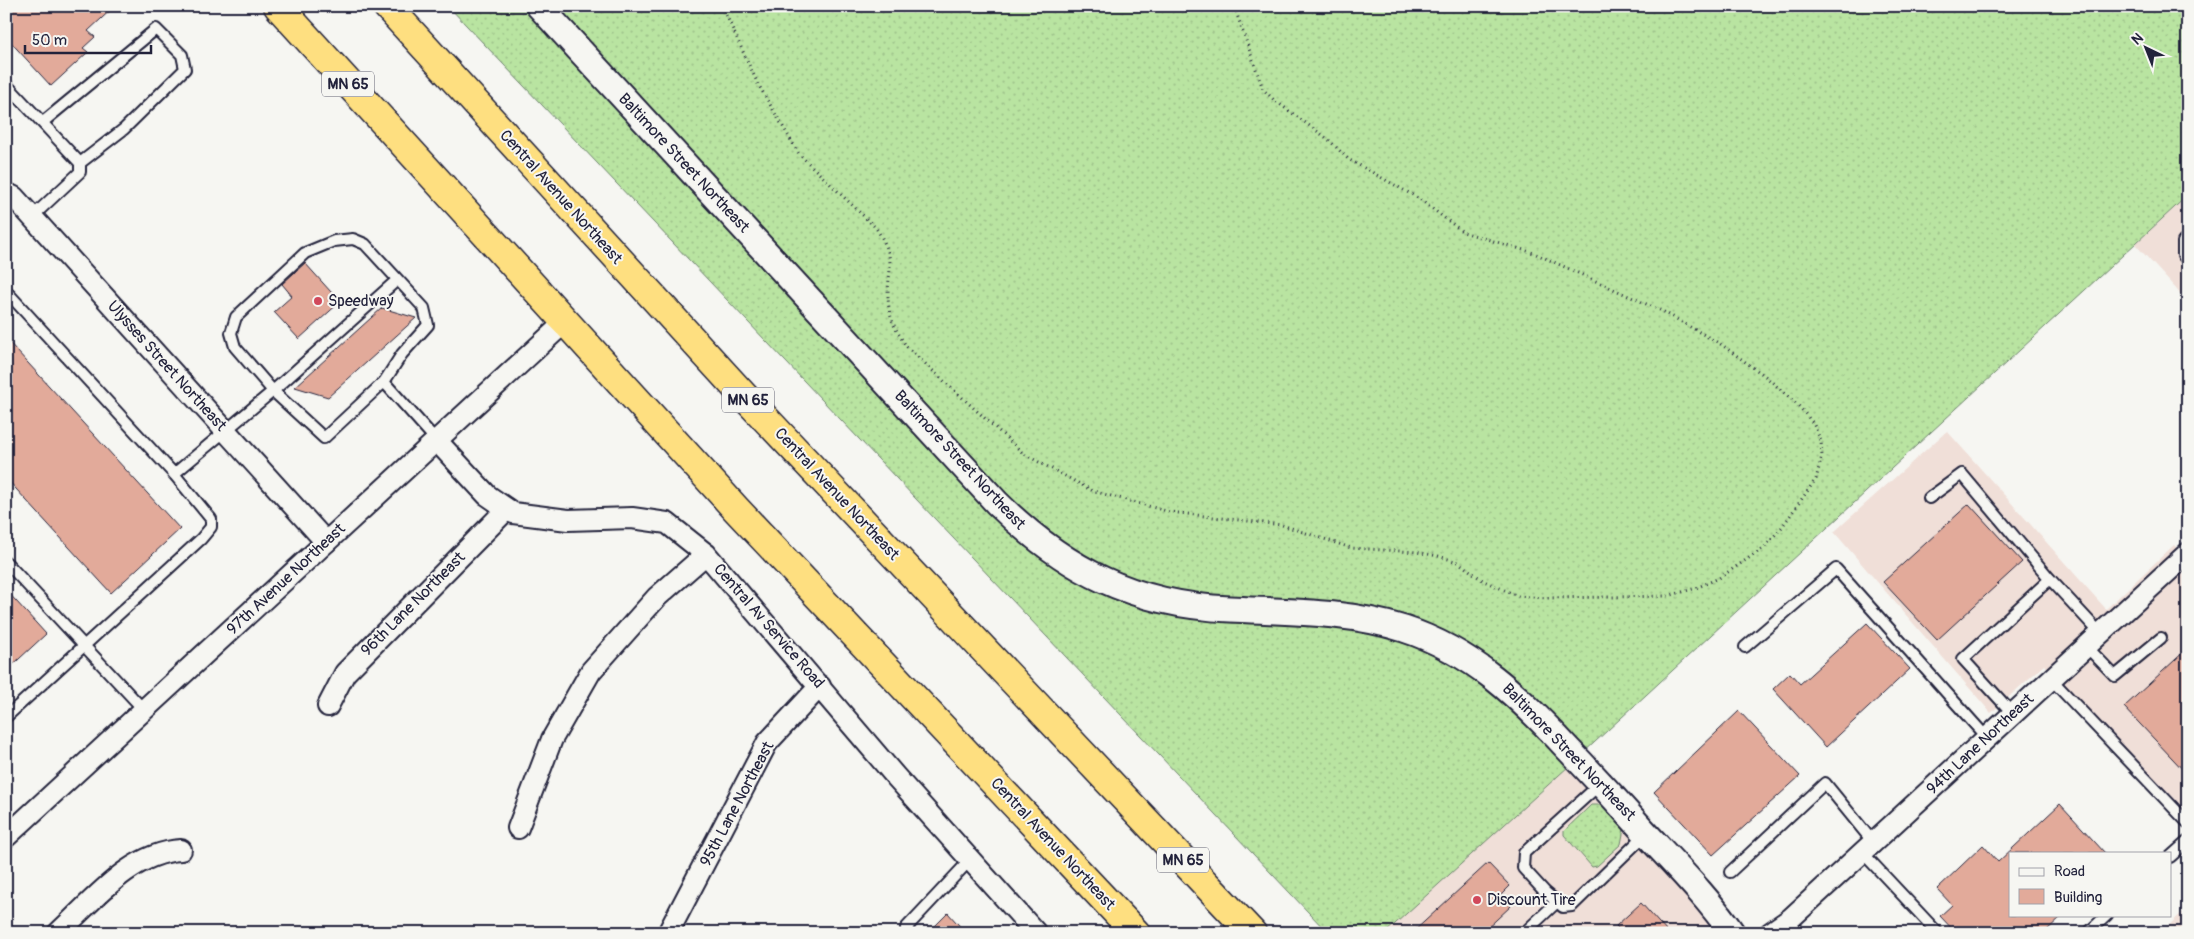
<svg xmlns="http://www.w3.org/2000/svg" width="2194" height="939" viewBox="0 0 2194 939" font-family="Pangolin,sans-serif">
<defs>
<pattern id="grass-dots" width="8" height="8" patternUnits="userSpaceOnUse" patternTransform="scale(1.25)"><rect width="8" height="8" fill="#b9e4a1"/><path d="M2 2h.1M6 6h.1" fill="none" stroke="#9fc38c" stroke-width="1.8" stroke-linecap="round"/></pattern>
</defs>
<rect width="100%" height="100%" fill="#f6f6f2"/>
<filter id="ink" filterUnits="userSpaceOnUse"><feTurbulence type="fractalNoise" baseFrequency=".02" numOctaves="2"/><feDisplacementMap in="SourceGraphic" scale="10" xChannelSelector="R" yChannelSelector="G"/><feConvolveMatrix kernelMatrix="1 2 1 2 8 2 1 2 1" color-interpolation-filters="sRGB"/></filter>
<g filter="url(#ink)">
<!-- built -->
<g fill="#f0dfd8">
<polygon points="2188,195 2188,302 2135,244"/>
<polygon points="1947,431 2106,609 2174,545 2188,560 2188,813 2044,665 1991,713 1834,532"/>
<polygon points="1569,766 1596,790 1719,933 1382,933"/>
<polygon points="2188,907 2188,933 2161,933"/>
</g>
<!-- grass -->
<g fill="url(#grass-dots)" stroke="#6e836e">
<polygon points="448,6 2188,6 2188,195 1569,766 1385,933 1328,933"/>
<polygon points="1591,805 1605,805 1624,829 1621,844 1597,866 1592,867 1564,835 1564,831"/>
</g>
<!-- building -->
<g fill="#e2aa9a" stroke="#22223b">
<polygon points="6,6 115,6 88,31 95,37 83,48 88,52 51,86 6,37"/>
<polygon points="305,263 340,302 299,339 274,312 292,296 282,284"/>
<polygon points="382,308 416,318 328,397 295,387"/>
<polygon points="6,339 180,529 111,593 6,478"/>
<polygon points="1969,504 2022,562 1937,640 1883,582"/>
<polygon points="6,590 46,634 6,671"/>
<polygon points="1867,623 1910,669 1826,747 1773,689 1790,673 1800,684"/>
<polygon points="2188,648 2188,775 2124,707"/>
<polygon points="1739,711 1800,776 1713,855 1654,792"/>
<polygon points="2060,804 2105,853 2010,853 2010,915 2063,915 2044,933 1956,933 1940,916 1952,905 1937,889 1983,845 1998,862"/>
<polygon points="1488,863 1510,886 1501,895 1511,906 1482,933 1412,933"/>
<polygon points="1641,903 1668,933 1623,933 1616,926"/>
<polygon points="948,913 966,933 928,933"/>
</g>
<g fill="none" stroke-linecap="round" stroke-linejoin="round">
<!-- service casing -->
<g stroke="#22223b" stroke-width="14">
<g id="service">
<polyline points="6,84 80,163 80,172 32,217"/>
<polyline points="43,122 156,29 182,55 185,69 124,129 80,163"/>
<polyline points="2188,237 2183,242 2183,255 2188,261"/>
<polyline points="6,291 174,474 211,519 211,527 201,539 6,717"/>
<polyline points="384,382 402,354 428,325 424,308 365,244 353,239 334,241 305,253 236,317 231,333 235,347 273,391 397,280"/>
<polyline points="174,474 273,391 324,438 384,382 436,440"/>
<polyline points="1929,498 1962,474 2050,579"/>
<polyline points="6,562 144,710"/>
<polyline points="2086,646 2115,676 2161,638"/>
<polyline points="1745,647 1836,569 1987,738"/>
<polyline points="2051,679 2188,823"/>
<polyline points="2013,714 1963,659 2050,579 2100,633"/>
<polyline points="1600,784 1524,853 1523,868 1545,892 1563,907 1572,906 1646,834"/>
<polyline points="1862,852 1938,933"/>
<polyline points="2170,857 2188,841"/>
<polyline points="1730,872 1825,783 1873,842"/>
<polyline points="910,933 906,928 970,860"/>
<polyline points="1524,933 1557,902"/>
<polyline points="2088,933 2107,915"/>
</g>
</g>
<!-- minor casing -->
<g stroke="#22223b" stroke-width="24">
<g id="minor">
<polyline points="6,193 14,197 326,542"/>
<polyline points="436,440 487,495 513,513 568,520 632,518 667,523 706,554 896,777 1036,933"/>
<polyline points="328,706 345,673 507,509"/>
<polyline points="518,828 552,739 591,671 657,597 706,554"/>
<polyline points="6,837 565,322"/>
<path d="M 58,933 C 94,900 130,853 181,850"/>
<polyline points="668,933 767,743 820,686"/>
<polyline points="1770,933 1790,919 2188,553"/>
</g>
</g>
<!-- tertiary casing -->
<g stroke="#22223b" stroke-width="29">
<path id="tertiary" d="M 539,6 L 997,503 C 1065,570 1134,605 1230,609 C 1289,612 1347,611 1404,629 C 1472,651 1520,697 1568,749 C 1593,775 1617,801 1641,828 C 1672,862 1706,895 1732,933"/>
</g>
<!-- trunk casing -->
<g stroke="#22223b" stroke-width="31">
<g id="trunk">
<polyline points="278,6 736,509 1136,933"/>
<polyline points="387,6 743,395 1252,933"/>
</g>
</g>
<!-- path -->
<path stroke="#22223b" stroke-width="3" stroke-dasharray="1 4" stroke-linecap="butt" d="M 722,6 L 758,84 L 799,154 L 876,228 C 901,266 884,272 889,308 C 891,323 899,335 907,347 L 1024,454 L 1093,491 L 1170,512 L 1282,525 L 1351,548 L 1417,552 L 1438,556 L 1458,562 L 1484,581 L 1518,596 L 1546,598 L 1668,596 L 1696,588 L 1719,578 L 1764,548 L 1782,527 L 1816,479 L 1822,456 L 1821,441 L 1813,423 L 1797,404 L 1765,376 L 1722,345 L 1664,312 L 1534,253 L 1463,232 L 1418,198 L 1348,159 L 1328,139 L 1274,100 L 1263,89 L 1234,6"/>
<!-- service -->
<use href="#service" stroke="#f6f6f2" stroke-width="10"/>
<!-- minor -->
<use href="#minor" stroke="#f6f6f2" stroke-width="20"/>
<!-- tertiary -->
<use href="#tertiary" stroke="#f6f6f2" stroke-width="25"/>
<!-- trunk -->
<use href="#trunk" stroke="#fedf80" stroke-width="28"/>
</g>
</g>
<!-- markers -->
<g fill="#d1495b" stroke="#f6f6f2" stroke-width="2">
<circle cx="318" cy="301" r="5"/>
<circle cx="1477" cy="900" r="5"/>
</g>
<g text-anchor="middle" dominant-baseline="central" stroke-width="4" stroke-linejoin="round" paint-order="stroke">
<!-- shield labels -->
<g fill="#f6f6f2" stroke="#626272" stroke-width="1">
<rect x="322" y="71.5" width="52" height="25" rx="4"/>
<rect x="722" y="387.5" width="52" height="25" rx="4"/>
<rect x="1157" y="847.5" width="52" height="25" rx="4"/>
</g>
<g font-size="15" font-weight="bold" fill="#22223b">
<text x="348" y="84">MN 65</text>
<text x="748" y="400">MN 65</text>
<text x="1183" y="860">MN 65</text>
</g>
<!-- street labels -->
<g font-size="16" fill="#22223b" stroke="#f6f6f2">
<text transform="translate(684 163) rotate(47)">Baltimore Street Northeast</text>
<text transform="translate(561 197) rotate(48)">Central Avenue Northeast</text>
<text transform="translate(167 366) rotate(48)">Ulysses Street Northeast</text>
<text transform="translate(960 460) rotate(47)">Baltimore Street Northeast</text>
<text transform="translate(837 494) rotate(47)">Central Avenue Northeast</text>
<text transform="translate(286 579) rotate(-43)">97th Avenue Northeast</text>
<text transform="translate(413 604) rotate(-45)">96th Lane Northeast</text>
<text transform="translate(769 626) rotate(49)">Central Av Service Road</text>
<text transform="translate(1980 744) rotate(-43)">94th Lane Northeast</text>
<text transform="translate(1569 752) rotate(46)">Baltimore Street Northeast</text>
<text transform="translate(737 804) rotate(-62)">95th Lane Northeast</text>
<text transform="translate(1053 844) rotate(47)">Central Avenue Northeast</text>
</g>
<!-- poi labels -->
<g font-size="16" fill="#22223b" stroke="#f6f6f2" text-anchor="start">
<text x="328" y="301">Speedway</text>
<text x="1487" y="900">Discount Tire</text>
</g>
</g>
<!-- margin -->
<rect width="2194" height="939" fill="none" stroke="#f6f6f2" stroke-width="25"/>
<rect x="12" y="12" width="2169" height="914" fill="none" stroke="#22223b" stroke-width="2" filter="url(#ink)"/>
<!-- legend -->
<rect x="2009" y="852" width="162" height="65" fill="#f6f6f2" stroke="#a1a1a9"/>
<rect x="2019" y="868" width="25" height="8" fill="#f6f6f2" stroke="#a1a1a9"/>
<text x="2054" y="876" font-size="15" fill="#22223b">Road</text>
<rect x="2019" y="889" width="25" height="15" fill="#e2aa9a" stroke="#a1a1a9"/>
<text x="2054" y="902" font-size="15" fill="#22223b">Building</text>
<!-- north arrow -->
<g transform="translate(2146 48) rotate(317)" stroke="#f6f6f2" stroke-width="4" paint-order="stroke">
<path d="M0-4L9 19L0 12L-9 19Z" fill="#22223b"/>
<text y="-8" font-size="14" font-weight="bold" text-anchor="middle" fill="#22223b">N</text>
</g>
<!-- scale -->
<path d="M25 45v8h126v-8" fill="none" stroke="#22223b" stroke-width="2.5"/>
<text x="32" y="45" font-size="15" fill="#22223b" stroke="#f6f6f2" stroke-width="4" paint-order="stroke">50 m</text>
</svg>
